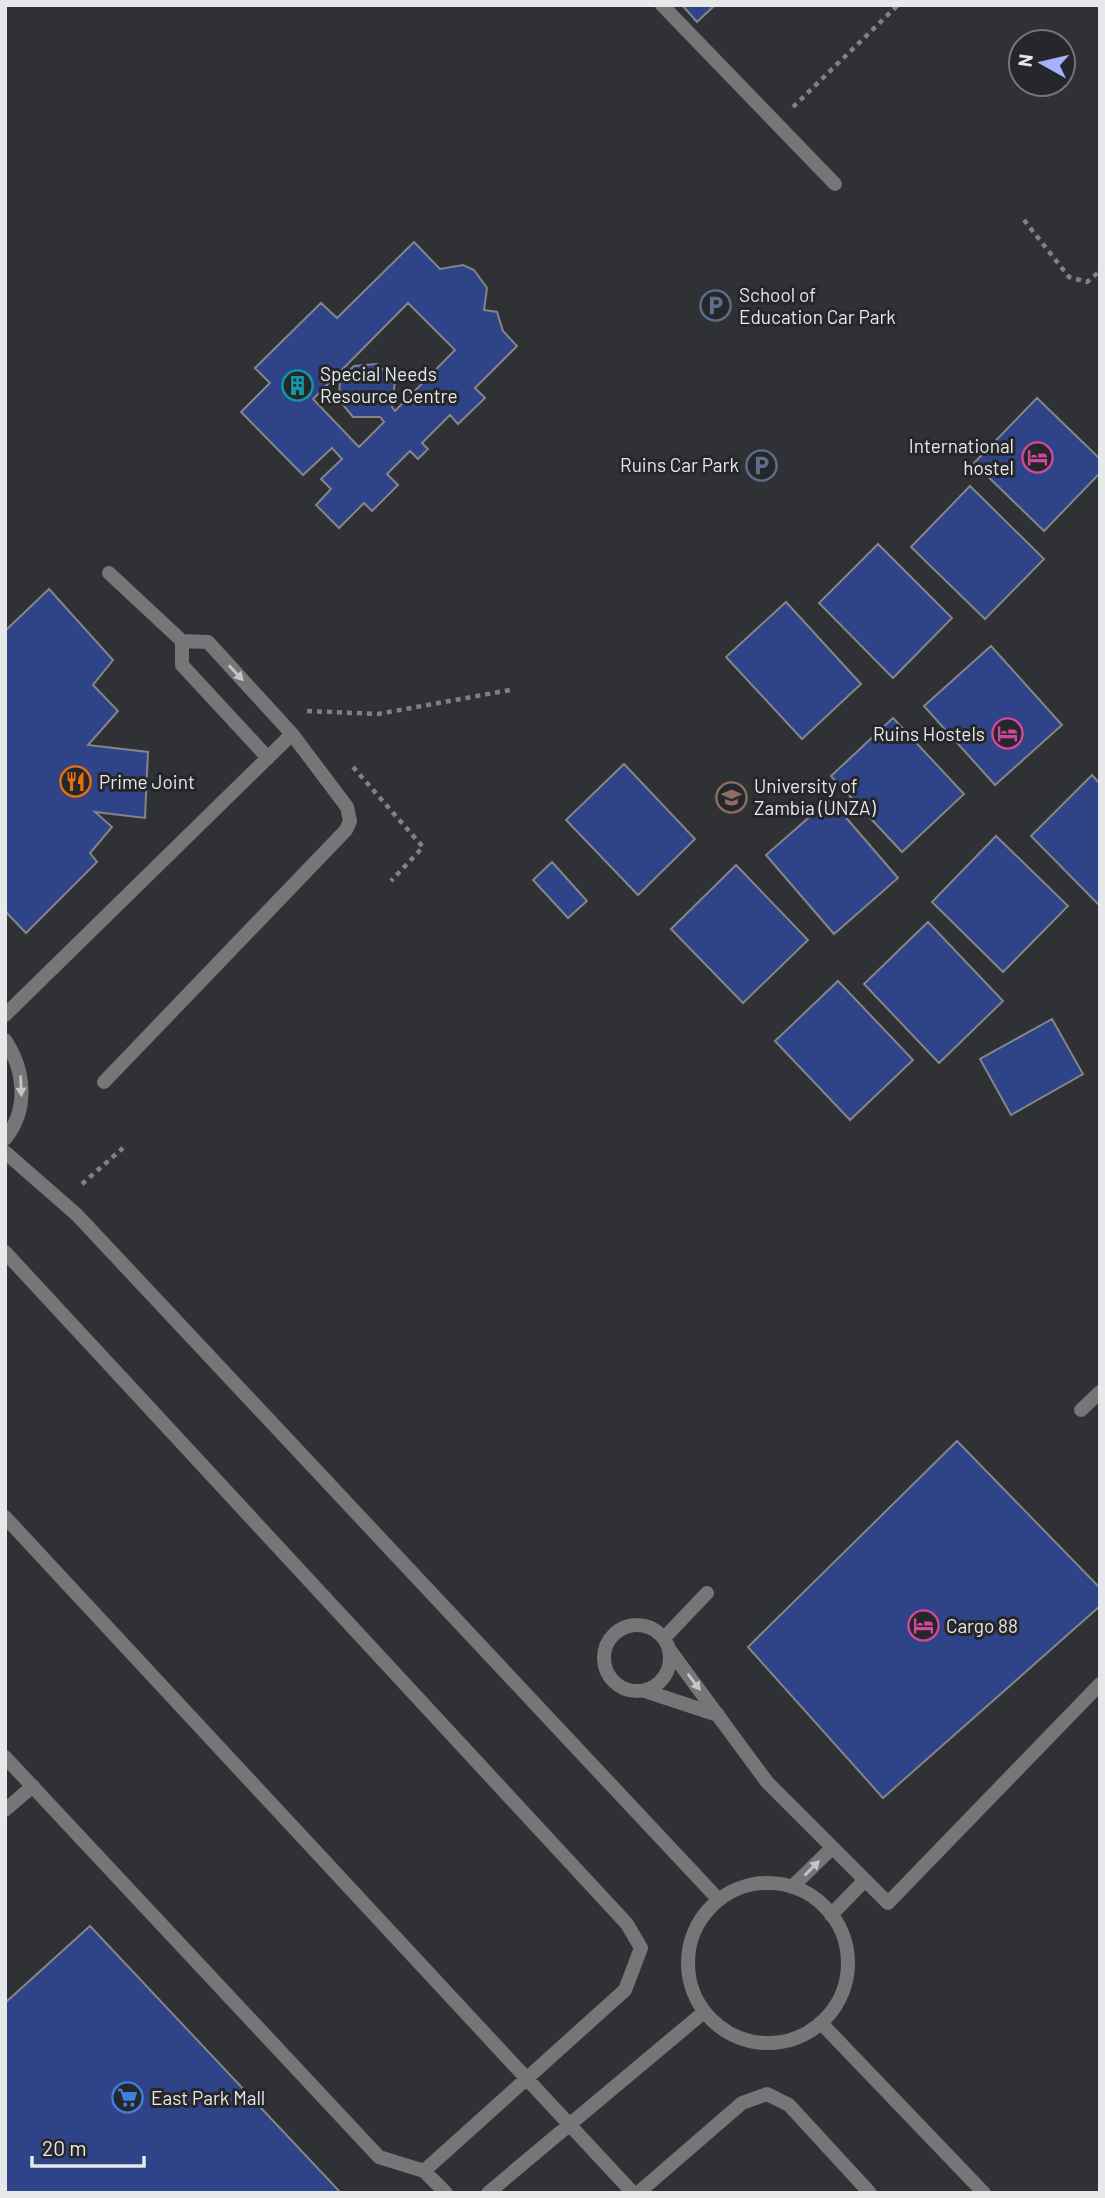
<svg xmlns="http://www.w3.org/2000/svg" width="1105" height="2198" font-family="Barlow,sans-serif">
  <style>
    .building { fill: #2f4388; stroke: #838588; stroke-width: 2; fill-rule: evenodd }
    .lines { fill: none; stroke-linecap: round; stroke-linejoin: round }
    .path { stroke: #808183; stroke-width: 4.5; stroke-dasharray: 5 5; stroke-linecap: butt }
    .lane { stroke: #767577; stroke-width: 14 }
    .oneway { fill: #c5c6c7 }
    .labels { text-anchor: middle; stroke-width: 6; stroke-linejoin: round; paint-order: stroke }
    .poi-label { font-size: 19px; fill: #e7e8e9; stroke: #26272a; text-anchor: start }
  </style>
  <rect width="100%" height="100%" fill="#303134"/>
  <path class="building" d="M682,5h33l-18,17z
    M414,242l26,27 23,-4 11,5 13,18 -3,22 13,2 6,19 14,15 -42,42 10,10 -27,26 -8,-9 -28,28 6,6 -10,10 -8,-8 -23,23 11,11 -26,26 -8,-8 -25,25 -23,-23 15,-16 -10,-10 21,-20 -10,-11 -29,27 -62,-63 29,-29 -15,-15 66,-65 16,15zM408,303l47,47 -60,61 -3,-4 3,-26 -18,-17 -23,2 -14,13 -1,21 14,17h27l4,5 -25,25 -46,-48z
    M1037,398l63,61v14l-56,58 -70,-68z
    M970,486l74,73 -59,60 -74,-72z
    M878,544l74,74 -59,60 -74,-75z
    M49,589l64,71 -20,25 25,26 -30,34 60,7 -3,66 -50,-6 17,15 -22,26 7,9 -71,71 -21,-22v-280z
    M786,602l75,82 -59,55 -76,-82z
    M991,646l71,79 -67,60 -71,-79z
    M893,718l71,76 -62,58 -71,-76z
    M624,764l71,75 -57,56 -72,-75z
    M1092,775l8,9v122l-69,-70z
    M830,799l68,79 -64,56 -68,-79z
    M996,836l72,70 -65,66 -71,-70z
    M552,862l35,39 -19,17 -35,-38z
    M736,865l72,75 -65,63 -72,-74z
    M928,922l75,79 -64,62 -75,-79z
    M838,981l75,79 -63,60 -75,-79z
    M1052,1019l31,55 -72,41 -31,-56z
    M957,1441l143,147v18l-217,192 -135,-151z
    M90,1926l251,267h-336v-190z"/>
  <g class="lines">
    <path class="path" d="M793,107l105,-102
      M1024,220l45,57 18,5 13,-11
      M307,711l71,3 132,-24
      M353,767l70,80 -32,34
      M82,1184l41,-36"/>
    <path class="lane" d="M662,5l173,179
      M109,573l73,68 26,1 84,92
      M182,641v24l86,93
      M5,1015l287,-281 55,73 3,14 -4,9 -242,252
      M5,1040c20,30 24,69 0,99
      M5,1152l72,63 642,685
      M5,1252l622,672 14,24 -16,42 -201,181
      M1081,1410l19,-18
      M5,1517l628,676
      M604 1658a33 33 0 1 1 66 0a33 33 0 1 1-66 0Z
      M664,1638l43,-45
      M669,1649l98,133 121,121 212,-219
      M645,1691l73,24
      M5,1757l374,400 45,14 22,22
      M5,1810l28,-24
      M688 1963a80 80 0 1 1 160 0a80 80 0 1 1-160 0Z
      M792,1887l40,-39
      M831,1915l34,-35
      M821,2023l163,170
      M488,2193l216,-181
      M638,2193l104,-90 25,-9 22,11 81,88"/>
  </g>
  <defs><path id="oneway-solid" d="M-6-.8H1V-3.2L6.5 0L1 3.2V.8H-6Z" transform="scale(1.75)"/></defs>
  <g class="oneway">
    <use href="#oneway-solid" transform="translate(236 673) rotate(47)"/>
    <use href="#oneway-solid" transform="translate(21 1086) rotate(88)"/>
    <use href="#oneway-solid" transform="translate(694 1682) rotate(53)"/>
    <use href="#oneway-solid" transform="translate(812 1868) rotate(-45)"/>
  </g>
  <defs>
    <symbol id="parking-ring" viewBox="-11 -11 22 22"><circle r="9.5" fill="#26272a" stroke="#5c6f8a" stroke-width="1.5"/><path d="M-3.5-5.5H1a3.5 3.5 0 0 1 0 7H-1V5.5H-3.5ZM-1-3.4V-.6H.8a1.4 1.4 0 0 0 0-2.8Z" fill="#5c6f8a"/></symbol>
    <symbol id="building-ring" viewBox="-11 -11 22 22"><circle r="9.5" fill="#26272a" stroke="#0f9aa8" stroke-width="1.5"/><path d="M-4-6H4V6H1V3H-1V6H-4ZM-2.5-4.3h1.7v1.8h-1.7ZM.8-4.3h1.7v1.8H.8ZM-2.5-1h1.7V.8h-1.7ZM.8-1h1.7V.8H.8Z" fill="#0f9aa8"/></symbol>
    <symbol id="hotel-ring" viewBox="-11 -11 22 22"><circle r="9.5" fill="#26272a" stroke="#d1479c" stroke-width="1.5"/><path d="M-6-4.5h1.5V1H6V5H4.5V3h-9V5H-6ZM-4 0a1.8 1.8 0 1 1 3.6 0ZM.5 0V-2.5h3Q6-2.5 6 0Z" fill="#d1479c"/></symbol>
    <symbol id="restaurant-ring" viewBox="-11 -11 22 22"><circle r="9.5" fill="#26272a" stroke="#e8710a" stroke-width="1.5"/><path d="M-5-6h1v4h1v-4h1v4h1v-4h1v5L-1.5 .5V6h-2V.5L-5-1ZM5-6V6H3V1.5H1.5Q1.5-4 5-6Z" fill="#e8710a"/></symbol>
    <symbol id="university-ring" viewBox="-11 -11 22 22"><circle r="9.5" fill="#26272a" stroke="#8d6e63" stroke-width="1.5"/><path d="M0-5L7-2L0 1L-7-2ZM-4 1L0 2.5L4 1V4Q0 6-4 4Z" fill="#8d6e63"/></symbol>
    <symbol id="supermarket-ring" viewBox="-11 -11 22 22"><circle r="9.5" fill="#26272a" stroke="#3f7fe0" stroke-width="1.5"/><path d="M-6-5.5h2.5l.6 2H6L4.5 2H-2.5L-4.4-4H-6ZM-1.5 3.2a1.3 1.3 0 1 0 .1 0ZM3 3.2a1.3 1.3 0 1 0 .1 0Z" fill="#3f7fe0"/></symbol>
  </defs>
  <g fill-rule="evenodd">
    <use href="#parking-ring" x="698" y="288" width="35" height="35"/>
    <use href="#building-ring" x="280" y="368" width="35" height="35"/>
    <use href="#hotel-ring" x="1020" y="440" width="35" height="35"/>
    <use href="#parking-ring" x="744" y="448" width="35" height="35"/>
    <use href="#hotel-ring" x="990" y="716" width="35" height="35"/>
    <use href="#restaurant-ring" x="58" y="764" width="35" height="35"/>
    <use href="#university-ring" x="714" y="780" width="35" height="35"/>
    <use href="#hotel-ring" x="906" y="1608" width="35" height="35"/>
    <use href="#supermarket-ring" x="110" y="2080" width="35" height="35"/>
  </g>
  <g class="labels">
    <g class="poi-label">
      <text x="739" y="302">School of<tspan x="739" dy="22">Education Car Park</tspan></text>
      <text x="320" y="381">Special Needs<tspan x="320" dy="22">Resource Centre</tspan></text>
      <text x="1014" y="453" text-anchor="end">International<tspan x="1014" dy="22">hostel</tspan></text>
      <text x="739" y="472" text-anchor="end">Ruins Car Park</text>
      <text x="985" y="741" text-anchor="end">Ruins Hostels</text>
      <text x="99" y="789">Prime Joint</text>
      <text x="754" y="793">University of<tspan x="754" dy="22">Zambia (UNZA)</tspan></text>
      <text x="946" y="1633">Cargo 88</text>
      <text x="151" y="2105">East Park Mall</text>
    </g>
  </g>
  <rect width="1105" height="2198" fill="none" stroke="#e7e8e9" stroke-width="14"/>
  <g transform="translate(1042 63) rotate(278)"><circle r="33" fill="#26272a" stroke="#737476" stroke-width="2"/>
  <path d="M0-5L12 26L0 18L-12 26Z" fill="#a6b1fc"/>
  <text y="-10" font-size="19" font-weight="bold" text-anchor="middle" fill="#e7e8e9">N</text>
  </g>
  <path d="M32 2156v10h112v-10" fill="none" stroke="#e7e8e9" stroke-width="3.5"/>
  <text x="42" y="2156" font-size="21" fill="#e7e8e9" stroke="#26272a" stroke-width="5" paint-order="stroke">20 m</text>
</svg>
